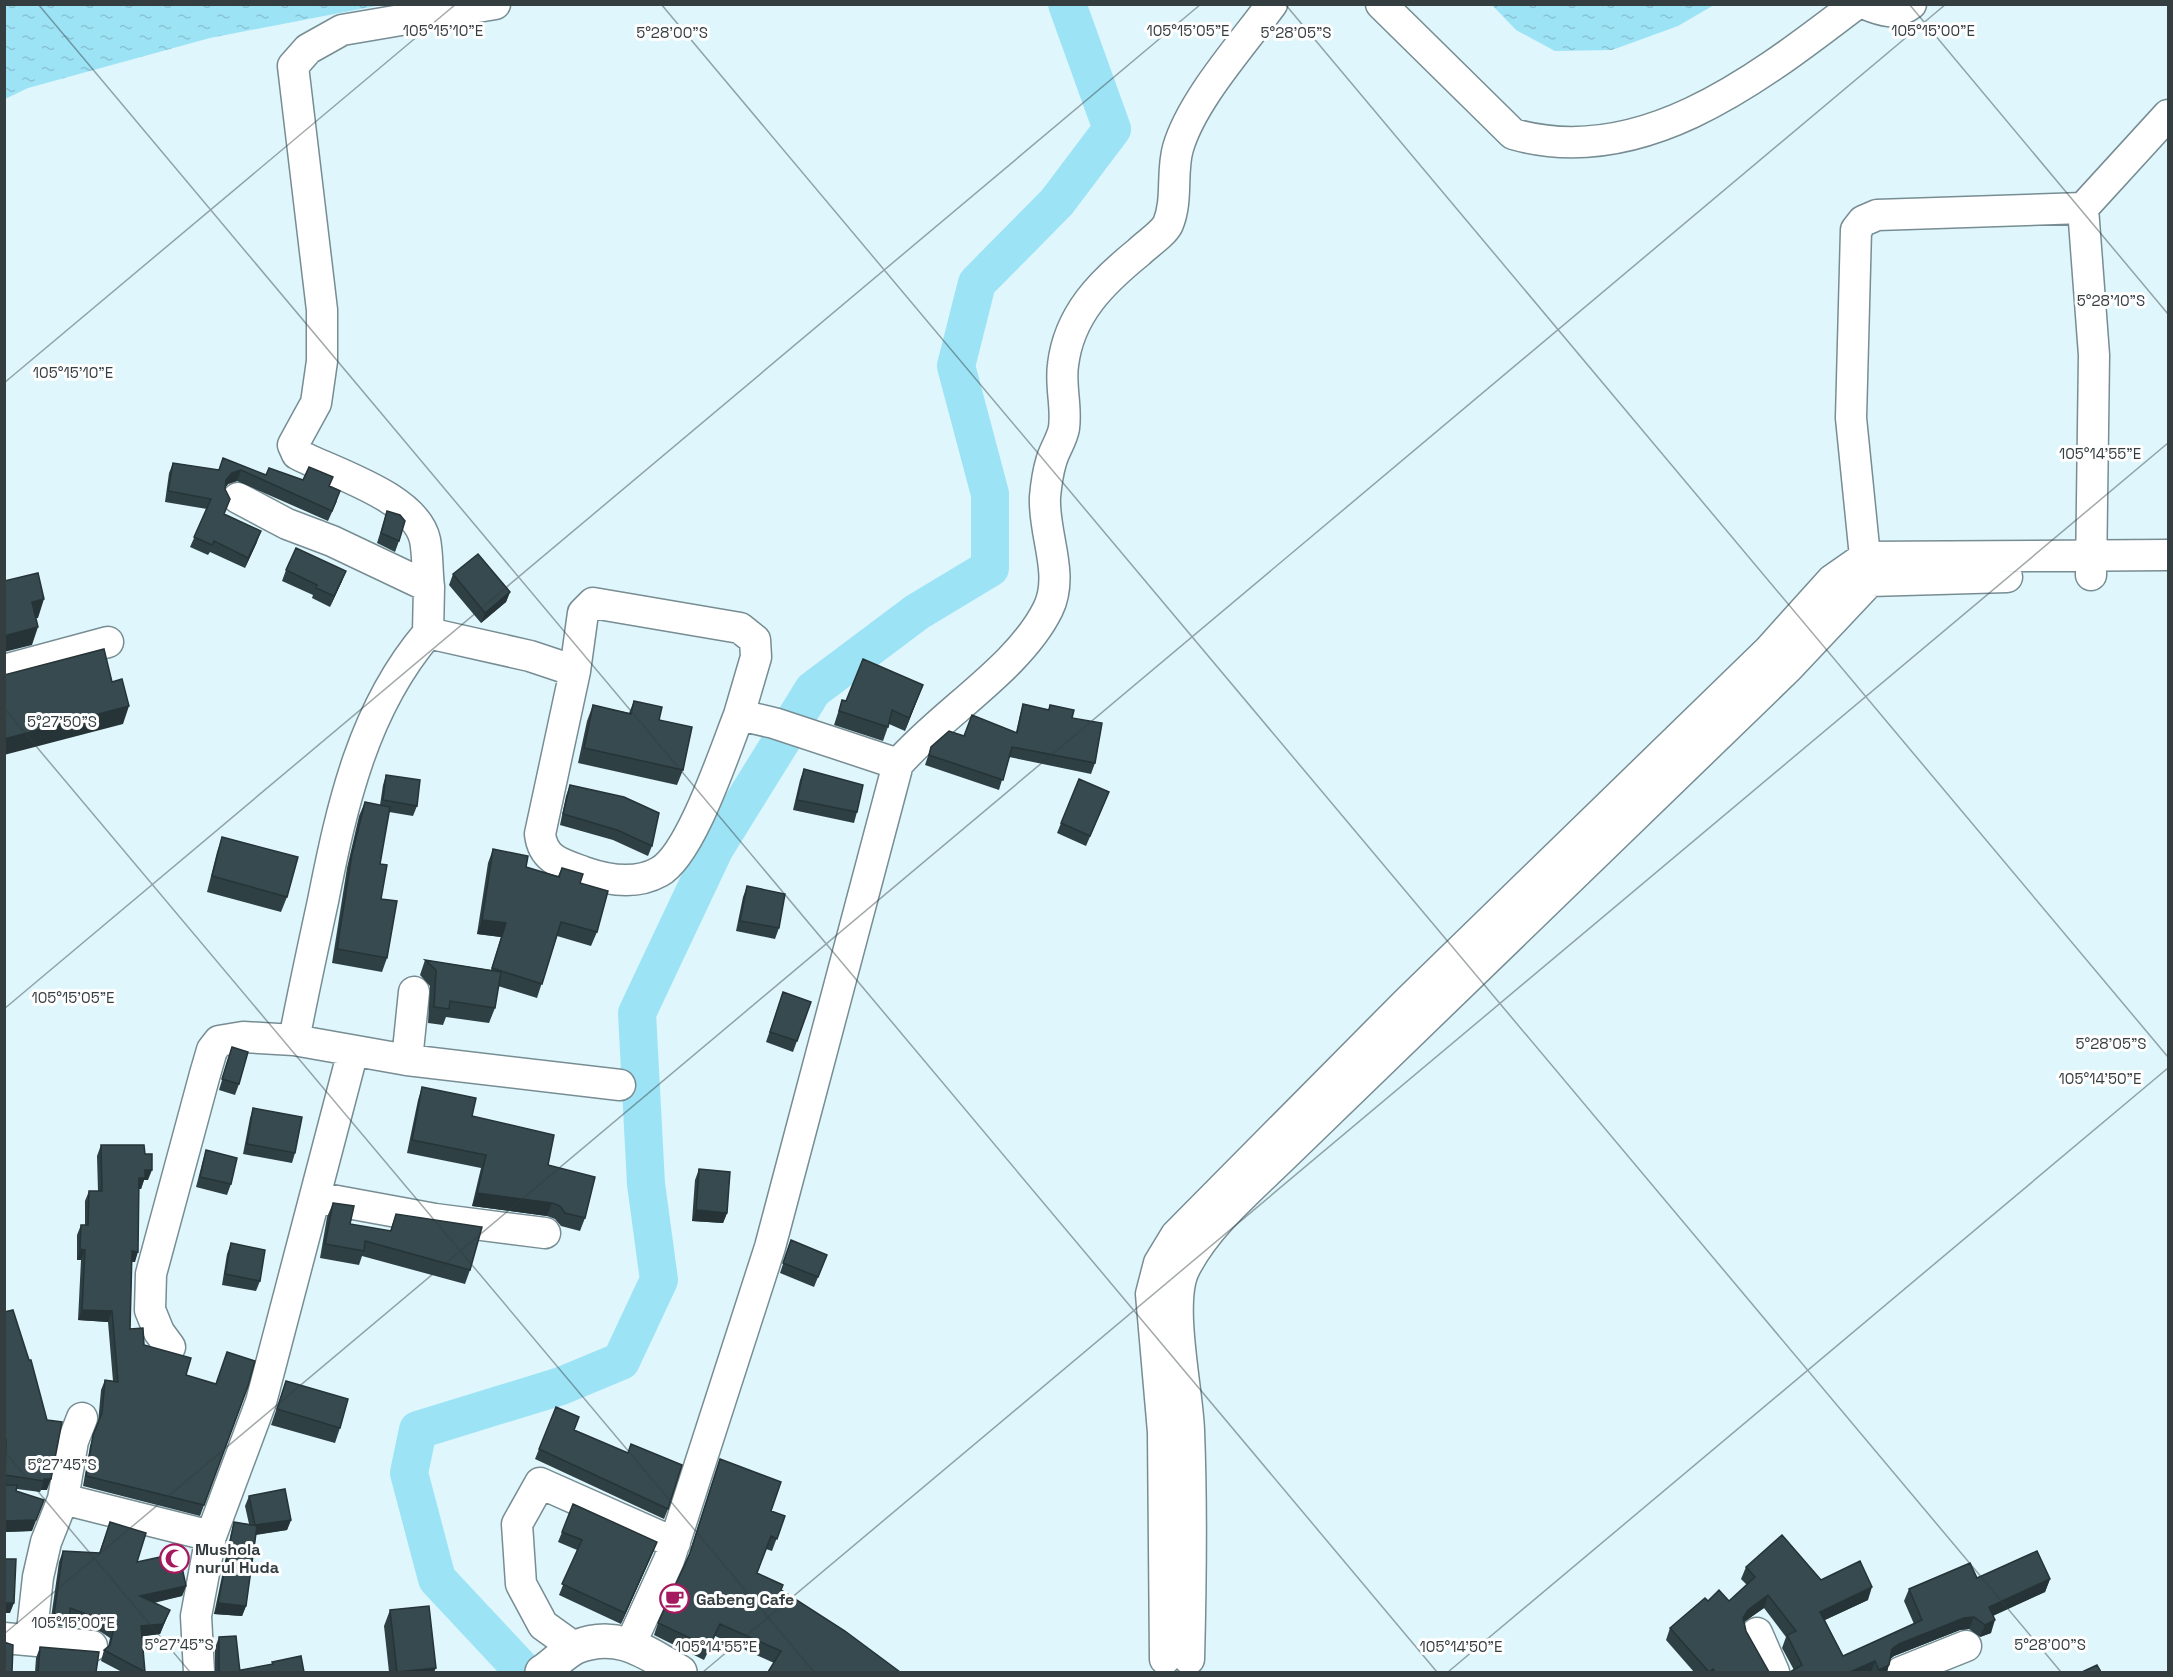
<svg xmlns="http://www.w3.org/2000/svg" width="2173" height="1677" font-family="'Space Grotesk',sans-serif">
  <style>
    .water { fill: url(#water-ripples) }
    .lines { fill: none; stroke-linecap: round; stroke-linejoin: round }
    .river { stroke: #9de3f6; stroke-width: 38 }
    .minor-casing { stroke: #778d93; stroke-width: 33 }
    .major-casing { stroke: #778d93; stroke-width: 36 }
    .minor { stroke: #fff; stroke-width: 30 }
    .major { stroke: #fff; stroke-width: 33 }
    .wall { fill: #2e4044 }
    .shaded-wall { fill: #263437 }
    .building { fill: #364a4f; stroke: #263437; stroke-width: 1.5 }
    .ticks { fill: none; stroke: #343d40; stroke-width: 1.5; stroke-opacity: 0.45 }
    .labels { text-anchor: middle; stroke-width: 6; stroke-linejoin: round; paint-order: stroke }
    .poi-label { font-size: 16px; font-weight: bold; fill: #343d40; stroke: #fefefe; text-anchor: start }
    .ticks-label { font-size: 15px; text-anchor: middle; fill: #343d40; stroke: #fefefe; stroke-width: 6; stroke-linejoin: round; paint-order: stroke }
  </style>
  <defs>
    <pattern id="water-ripples" width="26" height="14" patternUnits="userSpaceOnUse" patternTransform="scale(1.5)"><rect width="26" height="14" fill="#9de3f6"/><path d="M2 4q2-2 4 0t4 0M15 11q2-2 4 0t4 0" fill="none" stroke="#88c4d4"/></pattern>
  </defs>
  <rect width="100%" height="100%" fill="#def6fc"/>
  <path class="water" d="M4,5l1,-1 376,1 -171,33 -182,50 -23,11z
    M1492,5h222l-36,21 -66,24 -57,1 -39,-21z"/>
  <g class="lines">
    <path class="river" d="M524,1672l-87,-93 -28,-106 9,-43 143,-44 60,-25 38,-81 -13,-96 -9,-171 78,-165 98,-158 104,-78 73,-44v-74l-34,-128 21,-83 80,-81 55,-73 -45,-125"/>
    <defs>
      <path id="minor" d="M1381,4l132,130c129,37 247,-57 343,-130
        M1865,4c17,7 30,12 46,0
        M238,498l49,26 45,17 97,46 -1,46c-65,76 -86,172 -105,268 -10,46 -20,92 -29,139
        M1869,575l-4,-18 -14,-139 5,-188 7,-9 14,-6 206,-7
        M2091,575l3,-220 -11,-147 85,-93
        M429,587c-2,-15 -1,-32 -4,-47 -9,-43 -92,-67 -128,-86l-4,-9 23,-42 6,-42v-51l-29,-244 15,-17 34,-19 153,-26
        M428,633l102,23 45,15
        M4,670l104,-28
        M898,764c44,-51 121,-96 150,-155 17,-35 -5,-75 -3,-112 1,-11 3,-25 6,-35 3,-12 11,-22 13,-34 3,-21 -4,-42 -1,-63 6,-51 39,-83 76,-113 8,-8 24,-18 29,-28 10,-24 3,-52 10,-76 14,-48 64,-103 94,-144
        M407,1060l7,-68
        M315,1197l120,22 110,14
        M170,1347l-11,-15 -9,-22 1,-36 54,-200 7,-24 7,-9 24,-4 51,3 113,20 213,25
        M63,1499l148,37
        M1757,1633l17,39
        M4,1638l88,8
        M31,1640l7,-63 8,-35 17,-43 10,-58 9,-23
        M631,1643l38,-83 101,-313 128,-483 -124,-41 -35,-8 17,-58 -1,-17 -15,-12 -147,-25 -10,10 -8,58 -35,163c3,26 22,30 44,38 23,8 52,13 75,0 32,-17 66,-122 80,-157
        M575,1648l-32,-23 -22,-41 -4,-60 23,-41 135,60
        M1165,1659l-2,-227 -12,-138 8,-31 17,-28 232,-234 361,-351 63,-70 33,-23 303,-2
        M1189,1659c2,-76 3,-152 0,-228 -1,-40 -22,-129 -4,-163 22,-43 64,-78 99,-112l504,-488 82,-87 137,-4
        M199,1672l-3,-56 15,-80 50,-134 92,-351
        M1901,1672l65,-26"/>
      <path id="major" d="M542,1672c11,-7 23,-20 34,-25 42,-17 71,6 104,25"/>
    </defs>
    <use href="#minor" class="minor-casing"/>
    <use href="#major" class="major-casing"/>
    <use href="#minor" class="minor"/>
    <use href="#major" class="major"/>
  </g>
  <path class="wall" d="M223,458l43,17 37,5 34,21 -9,20 -91,-40 -9,3 -3,4 -1,26 33,28 -12,26 -35,-16 -2,3 -18,-8 17,-38 -42,-7 4,-29 4,-10 46,7z
    M387,511l12,30 -4,11 -18,-9z
    M286,570l56,11 -12,26 -18,-9 1,-3 -31,-14z
    M453,574l57,18 -4,10 -25,21 -32,-38z
    M923,685l-18,46 -16,-7 -6,17 -49,-16 8,-25 4,1z
    M634,701l49,69 -6,15 -99,-22 9,-42 6,-16 36,8z
    M1023,704l25,6 2,-5 22,13 23,45 -4,11 -82,-17 -10,33 -74,-25 6,-18 85,-15 4,-17z
    M804,769l53,43 -3,11 -61,-13 7,-30z
    M386,775l31,31 -4,10 -24,-4 -9,52 1,35 6,59 -5,14 -50,-9 15,-95 12,-52 6,-14 15,3 3,-20z
    M570,785l82,61 -4,10 -35,-16 -53,-15 6,-29z
    M1105,802l-19,44 -29,-13 4,-10z
    M222,837l65,60 -6,15 -74,-20 10,-40z
    M493,849l33,18 32,9 4,-8 18,15 17,49 -6,14 -34,-10 -20,62 -39,-12 -3,22 -6,15 -43,-6 -3,8 -15,-2 2,-37 -10,-11 5,-15 66,10 10,-33 -24,-3 11,-71z
    M747,886l32,42 -4,11 -39,-8 7,-34z
    M783,992l28,10 -18,50 -27,-10z
    M232,1047l7,37 -4,11 -16,-5z
    M422,1087l50,29 76,49 37,53 -5,13 -19,-5 -6,-7 -8,-3 -75,-10 9,-38 -74,-15 11,-53z
    M253,1108l42,45 -3,10 -49,-9 7,-36z
    M101,1145l44,9 3,26h-4l-3,9h-2l-4,73h-3l-2,67 14,16 42,30 30,9 32,2 -48,130 -117,-30 7,-40 8,-23 3,-33 4,-10 8,1 -5,-59 -30,-2 3,-60h-4v-25l4,-10h4v-24l4,-10h9l-1,-35z
    M206,1150l25,34 -4,11 -31,-8 7,-27z
    M699,1169l28,44 -4,10 -31,-2 3,-41z
    M333,1203l17,21 40,7 6,-17 74,56 -5,14 -103,-28 -3,9 -39,-7 7,-41z
    M791,1240l36,15 -13,32 -34,-14z
    M231,1243l29,38 -4,10 -34,-6 5,-31z
    M4,1312l43,178h-6l-1,2 -23,-3 -1,2 16,40 -28,1z
    M286,1381l54,47 -5,15 -64,-18z
    M539,1449l129,60 -4,10 -129,-60z
    M720,1459l51,52 14,5 -13,35 -6,-2 -9,24 24,18 64,40 -71,32 -59,-27 -11,24 -50,-25 4,-12 30,-66z
    M249,1496l42,24 -4,10 -31,5 -10,71 -4,10 -28,-2 17,-81 3,-11 15,2 -4,-18z
    M110,1522l27,40 49,24 -4,10 -28,7 16,7 -10,24 -18,2 3,36h-23l-21,-11 3,-11 4,-3 2,-9 -9,-6 -33,-13 -2,7 -16,-1 9,-63 4,-11 36,2z
    M562,1532l95,10 -4,10 -32,72 -62,-29 18,-45 -19,-8z
    M1746,1567l75,13 47,20 -43,20 18,36 71,-32 -10,-23 5,-12 68,-11 73,1 -5,13 -52,24 -2,17 -11,4 -11,-8 -9,1 -66,26 -4,3 -3,13h-97l4,-2 -12,-22 4,-11 -22,-29 -20,14 2,9 23,41h-75l-28,-32 4,-12 38,-27h21l18,-16 -6,-6z
    M390,1610l44,62h-45l-5,-46z
    M219,1637l21,35h-25v-24z
    M40,1647l56,25h-61l1,-14z"/>
  <path class="shaded-wall" d="M241,470l-4,11 -9,3 -5,6 3,-10 6,-7z
    M261,531l-4,11 -12,26 3,-10z
    M346,571l-4,10 -12,26 4,-11z
    M510,592l-4,10 -25,21 4,-10z
    M44,599l-6,19 -13,2 7,-18z
    M38,627l-6,18 -28,7v-16l2,-1z
    M923,685l-5,13 -13,33 4,-13z
    M129,706l-6,18 -119,31v-16z
    M482,920l24,3 -5,14 -24,-3z
    M145,1170h7l-4,10h-4l-3,9h-5l3,-11z
    M477,1193l75,10 -5,13 -75,-10z
    M696,1210l31,3 -4,10 -31,-2z
    M80,1249l5,1 -4,10h-4z
    M132,1251l6,1 -3,10h-6z
    M82,1310l30,1 -4,11 -30,-2z
    M44,1479h7l-4,11h-6z
    M44,1500l-12,31 -28,1v-11z
    M291,1520l-4,10 -35,5 3,-10z
    M657,1542l-4,10 -32,72 4,-11z
    M2050,1579l-5,13 -60,27 4,-12z
    M186,1586l-4,10 -46,10 4,-10z
    M1872,1587l-4,13 -52,24 4,-12z
    M1768,1595l-4,13 -20,14 -1,-4 5,-8z
    M4,1603h10l-4,10h-6z
    M218,1603l28,3 -4,10 -28,-2z
    M170,1610l-10,24 -22,3 3,-11z
    M54,1614l16,2 -4,10 -16,-1z
    M1974,1617l-5,12 -9,1 -66,26 -7,6 5,-13 7,-5 65,-26z
    M1995,1620l-4,13 -11,4 5,-12z
    M720,1624l-5,12 -11,24 5,-13z
    M1875,1661l-4,11h-21z
    M1889,1665l-2,7h-9l1,-2z
    M436,1668l-2,4h-38h1z"/>
  <path class="building" d="M223,458l43,17 3,-7 34,12 6,-13 24,10 -4,9 11,5 -8,20 -91,-41 -9,3 -6,7 -1,9 5,10 -6,15 37,17 -13,27 -34,-17 -2,4 -18,-8 17,-38 -43,-8 5,-28 46,7z
    M387,511l13,4 5,6 -6,20 -18,-8z
    M296,548l50,23 -12,25 -18,-8 1,-3 -31,-15z
    M478,554l32,38 -25,21 -32,-39z
    M38,573l6,26 -12,3 6,25 -34,9v-55z
    M104,649l8,33 10,-3 7,27 -125,33v-64z
    M863,659l60,26 -14,33 -17,-8 -4,17 -49,-16 3,-11 4,1z
    M634,701l28,6 -3,13 33,7 -9,43 -99,-22 9,-43 38,9z
    M1023,704l26,6 1,-5 24,5 -2,8 30,5 -7,40 -83,-16 -9,33 -74,-25 2,-8 18,-16 15,5 8,-21 45,18z
    M804,769l59,16 -6,27 -60,-12z
    M386,775l34,5 -3,26 -34,-6z
    M1079,779l30,13 -19,44 -29,-13z
    M570,785l54,12 35,16 -7,33 -35,-16 -54,-16z
    M365,802l25,5 -10,57 7,1 -6,34 16,2 -10,57 -50,-9 15,-95z
    M222,837l76,20 -11,40 -75,-21z
    M493,849l35,7 -2,11 33,10 3,-9 21,6 -3,9 28,8 -11,41 -36,-10 -19,62 -50,-16 14,-45 -24,-3z
    M747,886l38,8 -6,34 -39,-7z
    M425,960l76,12 -6,36 -45,-7 -1,8 -15,-2 2,-37z
    M783,992l28,10 -14,39 -27,-9z
    M232,1047l16,5 -9,32 -17,-5z
    M422,1087l54,11 -4,18 82,19 -6,30 47,12 -10,41 -20,-5 -5,-7 -8,-3 -75,-10 9,-38 -74,-15z
    M253,1108l49,9 -7,36 -48,-9z
    M101,1145h43l1,9h7v16h-7v8h-6l-1,74 -6,-1 -2,78 13,-1 1,17 47,13 -5,17 30,9 11,-32 28,9 -7,25 -44,119 -118,-29 7,-41 9,-22 3,-33 13,2 -6,-71 -30,-1 3,-60 -5,-1 1,-24h7l1,-34h13z
    M206,1150l31,8 -6,26 -31,-7z
    M699,1169l31,3 -3,41 -31,-3z
    M333,1203l21,3 -4,18 41,7 5,-17 86,13 -12,43 -105,-29 -1,10 -39,-7z
    M791,1240l36,15 -9,22 -35,-14z
    M231,1243l34,7 -5,31 -35,-7z
    M13,1310l16,50h2l16,60 15,2 -11,57h-7v2l-39,-6 1,-35 -2,1v-129z
    M286,1381l62,18 -8,29 -63,-19z
    M556,1407l23,10 -5,13 54,23 3,-9 51,21 -14,44 -129,-60z
    M720,1459l61,23 -10,29 14,5 -8,23 -6,-3 -14,37 26,12 -2,5 64,41 55,41h-132l13,-21 -61,-27 -11,23 -51,-24 32,-70z
    M4,1485h13l-1,6 28,9 -8,20 -32,1z
    M285,1489l6,31 -36,5 -6,-29z
    M573,1504l84,38 -32,71 -63,-29 20,-44 -20,-8z
    M110,1522l36,11 -9,29 42,-9 7,33 -46,10 30,14 -7,14 -22,2 4,46 -41,-22 6,-5 4,-18 -9,-6 -35,-13v8l-16,-2 9,-63 37,2z
    M234,1522l23,4 -11,80 -28,-3z
    M1782,1535l39,45 39,-19 12,26 -52,25 23,44 79,-36 -13,-31 61,-26 7,15 60,-27 13,28 -61,28 6,13 -10,5 -11,-8 -10,1 -65,26 -7,5 -3,16 -10,5 -4,-9 -25,11h-60l12,-7 -15,-30 9,-4 -28,-36 -20,15 -5,8 3,13 23,41h-54l-2,-3 -4,3 -39,-44 35,-30 3,3 11,-11 10,11 26,-24 -9,-10z
    M4,1559h12l-2,44h-10z
    M429,1606l7,62 -39,4 -7,-62z
    M236,1636l4,36h-21v-35z
    M4,1642l9,3 -1,27h-8z
    M40,1647l59,5 -3,20h-58z
    M301,1656l3,16h-62l-1,-2 32,-6 -1,-2z
    M2097,1665l4,7h-19z"/>
  <path class="ticks" d="M38,4l1399,1668M661,4l1400,1668M1285,4l883,1053M1909,4l259,310M4,383l452,-379M4,708l810,964M4,1009l1197,-1005M4,1451l186,221M4,1634l1942,-1630M703,1672l1465,-1229M1448,1672l720,-604"/>
  <defs>
    <symbol id="mosque-ring" viewBox="-11 -11 22 22"><circle r="9.5" fill="#fefefe" stroke="#a5195f" stroke-width="1.5"/><path d="M3.5-4.9A6 6 0 1 0 3.5 4.9A5 5 0 1 1 3.5-4.9Z" fill="#a5195f"/></symbol>
    <symbol id="cafe-ring" viewBox="-11 -11 22 22"><circle r="9.5" fill="#fefefe" stroke="#a5195f" stroke-width="1.5"/><path d="M-5.5-4.5H6V0H3Q3 3.5 0 3.5H-2.5Q-5.5 3.5-5.5 0ZM3-3.2v2h1.7v-2ZM-6 4.5H4V6H-6Z" fill="#a5195f"/></symbol>
  </defs>
  <g fill-rule="evenodd">
    <use href="#mosque-ring" x="158" y="1542" width="33" height="33"/>
    <use href="#cafe-ring" x="658" y="1582" width="33" height="33"/>
  </g>
  <g class="labels">
    <g class="poi-label">
      <text x="195" y="1555">Mushola<tspan x="195" dy="18">nurul Huda</tspan></text>
      <text x="696" y="1605">Gabeng Cafe</text>
    </g>
  </g>
  <g class="ticks-label">
    <text x="443" y="36">105°15'10"E</text>
    <text x="1188" y="36">105°15'05"E</text>
    <text x="1933" y="36">105°15'00"E</text>
    <text x="672" y="38">5°28'00"S</text>
    <text x="1296" y="38">5°28'05"S</text>
    <text x="2111" y="306">5°28'10"S</text>
    <text x="73" y="378">105°15'10"E</text>
    <text x="2100" y="459">105°14'55"E</text>
    <text x="62" y="727">5°27'50"S</text>
    <text x="73" y="1003">105°15'05"E</text>
    <text x="2111" y="1049">5°28'05"S</text>
    <text x="2100" y="1084">105°14'50"E</text>
    <text x="62" y="1470">5°27'45"S</text>
    <text x="73" y="1628">105°15'00"E</text>
    <text x="179" y="1650">5°27'45"S</text>
    <text x="2050" y="1650">5°28'00"S</text>
    <text x="716" y="1652">105°14'55"E</text>
    <text x="1461" y="1652">105°14'50"E</text>
  </g>
  <rect width="2173" height="1677" fill="none" stroke="#343d40" stroke-width="12"/>
</svg>
